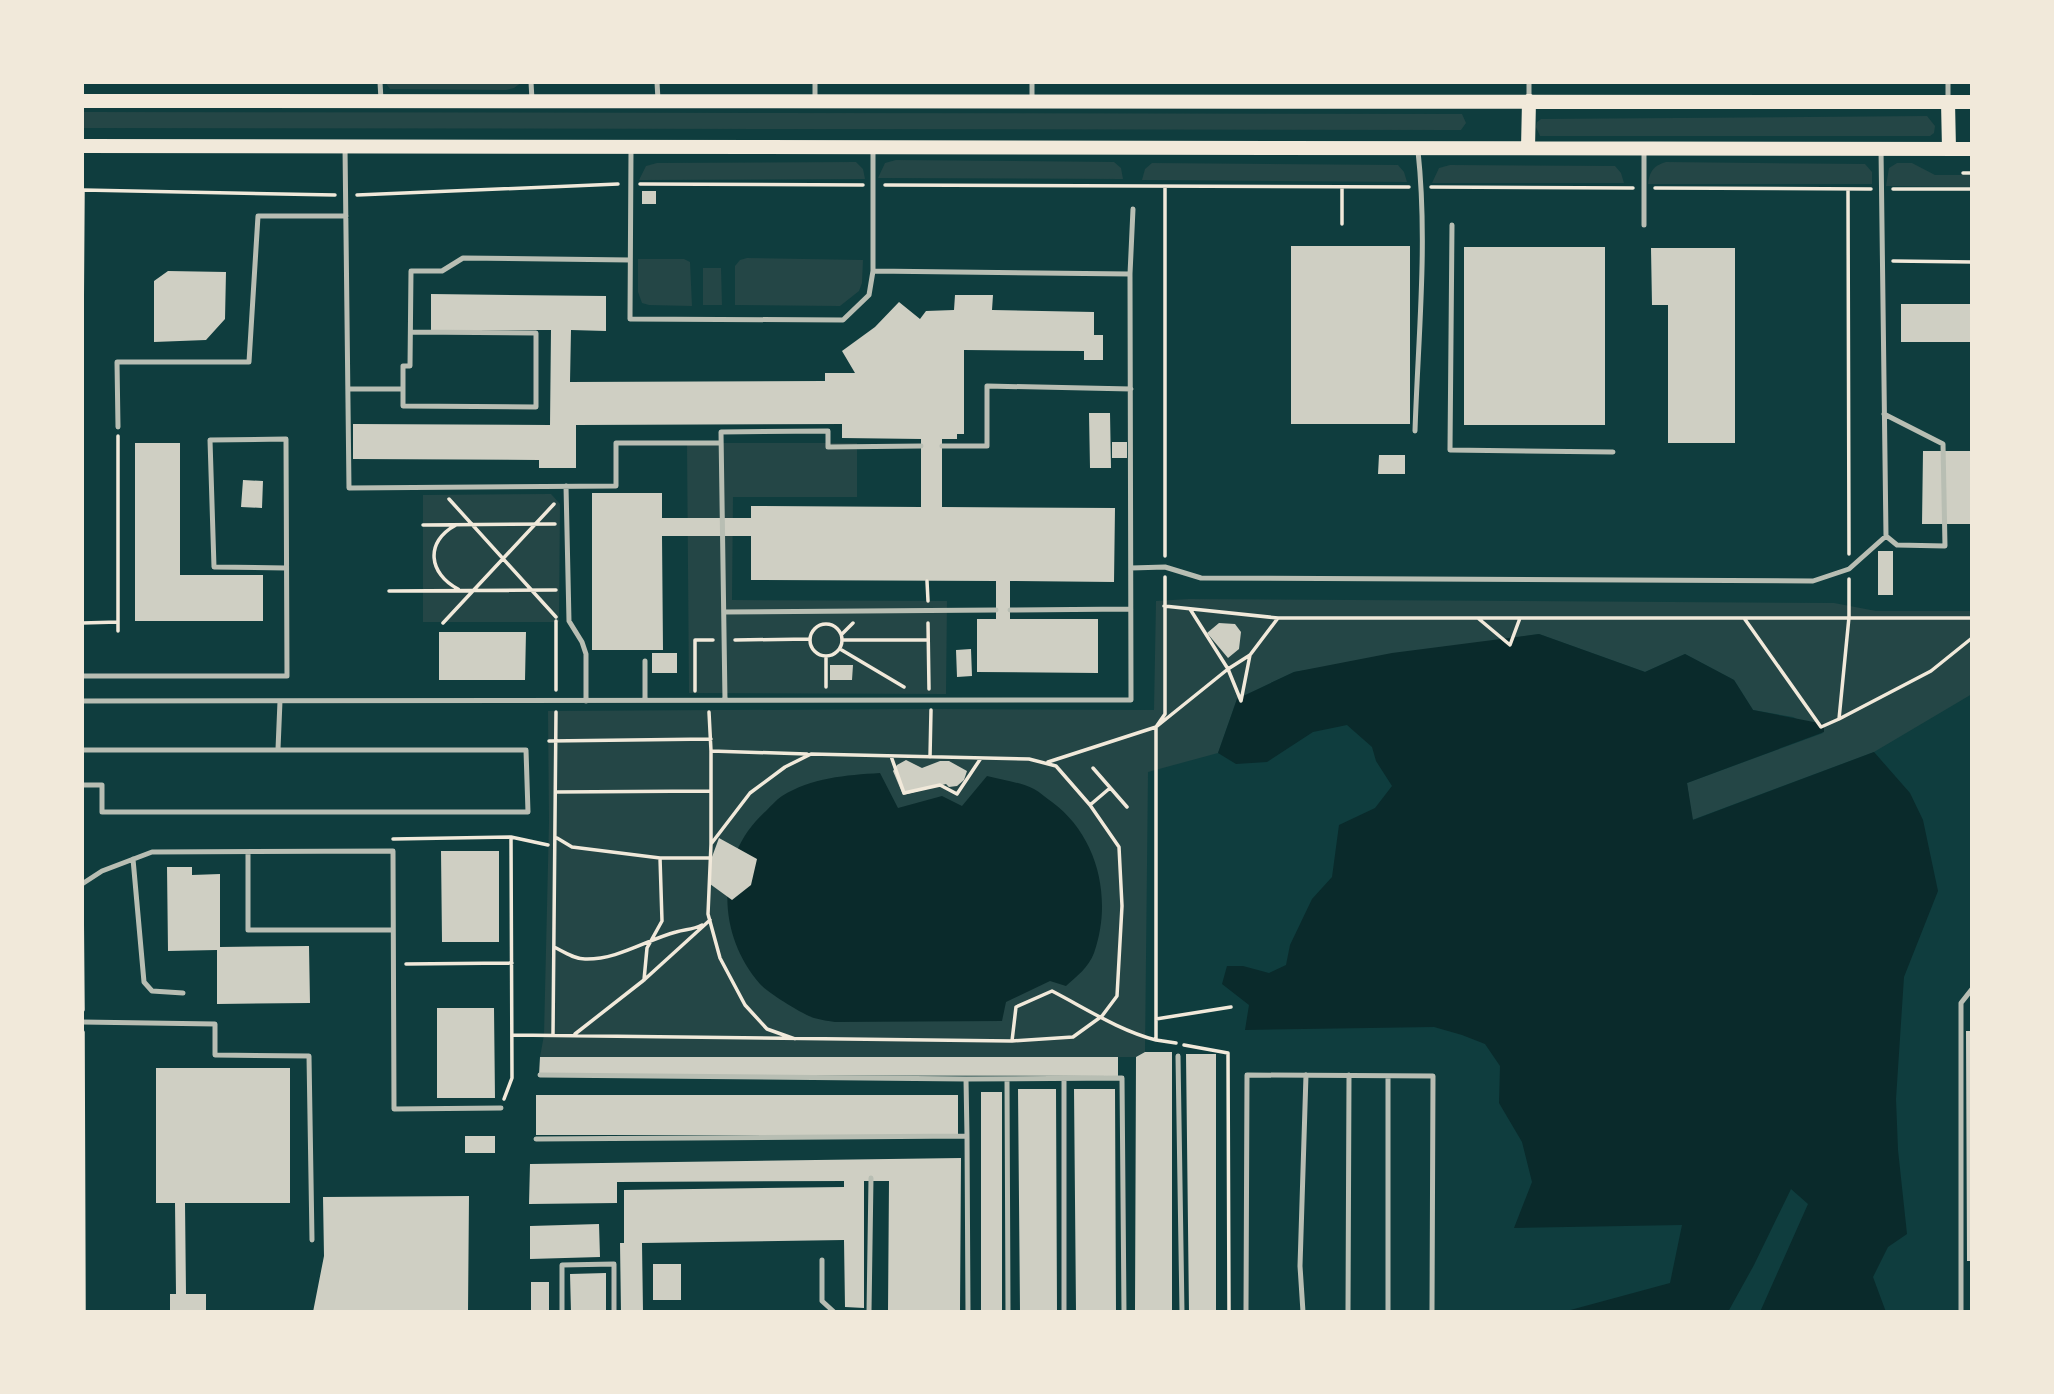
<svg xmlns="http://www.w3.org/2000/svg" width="2054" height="1394" font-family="'Fira Sans',sans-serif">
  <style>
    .green { fill: #244646 }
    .water { fill: #0a2a2b }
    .building { fill: #cfcfc3 }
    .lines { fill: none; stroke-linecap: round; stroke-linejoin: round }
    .path { stroke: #f1e9da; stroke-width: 3.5 }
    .service { stroke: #b8beb3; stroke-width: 5 }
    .secondary { stroke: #f1e9da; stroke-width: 14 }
  </style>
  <rect width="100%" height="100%" fill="#0f3d3e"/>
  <path class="green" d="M385,82h137l-8,6 -8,2 -116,-1z
    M82,112l1380,2 4,9 -5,7 -1379,-2z
    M1927,116l8,10 -1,7 -4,3h-390l-4,-9 1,-5 4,-3z
    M896,160l218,2 7,6 2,11 -245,-1 7,-15z
    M856,162l7,7 2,10 -226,1 7,-14 11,-3z
    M1666,162l199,2 7,8v12h-224c2,-13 5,-18 18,-22z
    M1152,163l246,2 6,7 3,10 -265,-2 3,-11z
    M1897,163h15l23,12h37v12l-86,-1 3,-18z
    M1450,165l165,1 6,7 3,10h-192l7,-15z
    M747,258l116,2 -1,23 -3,8 -19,15 -105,-1v-39l5,-6z
    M638,259h46l6,3 2,44 -43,-1 -7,-2 -4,-11z
    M703,268h18l1,37h-19z
    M687,443h170v54h-124l-1,103 215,1 -1,93 -257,-1z
    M551,494l9,10 -1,118h-136v-127z
    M1189,599l645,4 42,8h96v83l-98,58 -182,68 -5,-37 136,-50 -30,-16 -40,-7 -19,-30 -49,-26 -40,18 -106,-38 -245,38 -57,27 -19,54 -70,19 -3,280 -9,5h-596l4,-22 5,-213 -1,-111 383,-2 223,1 2,-109z"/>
  <path class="water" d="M1539,634l106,38 40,-18 49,26 19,30 71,14v8l-137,51 6,37 181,-68 36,41 13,27 15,71 -34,86 -8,122 2,51 9,84 -19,13 -15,30 13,35h-126l48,-108 -17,-15 -37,76 -26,47h-165l107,-29 12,-58 -168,3 18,-46 -10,-40 -23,-39 1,-37 -15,-22 -23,-9 -28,-8 -189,3 4,-25 -27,-21 5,-18h16l26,7 17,-8 4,-20 22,-46 20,-22 7,-52 36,-17 17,-22 -16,-25 -4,-14 -25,-22 -34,7 -46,30 -31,2 -18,-11 19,-54 57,-27 98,-19z
    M880,773l18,35 44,-12 20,10 25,-30c15,4 33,6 47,13 6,3 12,9 18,13 46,34 61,97 42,151 -5,14 -18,24 -28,33l-16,-5 -44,21 -4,19 -167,1c-6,-1 -14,-2 -21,-4 -12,-4 -46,-25 -54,-34 -44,-50 -45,-128 6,-173 5,-5 10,-11 16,-15 29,-18 64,-21 98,-23z"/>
  <path class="building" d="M642,191h14v13h-14z
    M1291,246h119v178h-119z
    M1464,247h141v178h-141z
    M1651,248h84v195h-67v-138h-16z
    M168,271l58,1 -1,47 -19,21 -52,2v-61z
    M431,294l175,2v35l-35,-1 -1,52 255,-1v-8h30l-13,-22 33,-24 24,-25 21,17 6,-8 28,-1 1,-15h38l-1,15 102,2v23h9v25h-19v-9l-120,-1v84h-7v5h-15v68l173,1 -1,74 -104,-1v38h88v54l-121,-1v-53h19v-38l-245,-1v-44h-89l1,114h-71v-157h70v25h89v-12l170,1v-68l-79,-1v-14l-266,1v43h-37v-8l-186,-1v-35l197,1 1,-95h-120z
    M1901,304h71v38h-71z
    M1089,413h21l1,55h-21z
    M1112,442h15v16h-15z
    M135,443h45v132h83v46h-128z
    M1923,451h49v73h-50z
    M1379,455h26v19h-27z
    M243,480l20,1 -1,27 -21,-1z
    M1878,551h15v44h-15z
    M1219,623l16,1 6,8 -2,17 -11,9 -21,-25z
    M439,632h87l-1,48h-86z
    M971,649l1,27 -15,1 -1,-27z
    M652,653h25v20h-25z
    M830,665h23l-1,15h-22z
    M906,760l16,8 18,-7h9l18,10 -3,9 -7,6 -8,1 -3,-3 -43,11 -10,-24 4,-6z
    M719,838l38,21 -6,26 -19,15 -22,-16 -1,-19z
    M441,851h58v91h-57z
    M167,867h25v8l28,-1v73l89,-1 1,57 -93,1v-54l-49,1z
    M437,1008h57l1,90h-58z
    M1966,1031h6v230h-5z
    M1145,1052h27v260h-37l1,-255z
    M1186,1054h30v258h-27z
    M540,1057h578v19l-579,-1z
    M156,1068h134v135h-105l1,91h20v18h-36v-18h6l-1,-91h-19z
    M1018,1089h38l1,223h-37z
    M1074,1089h41l1,223h-40z
    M981,1092h21v220h-21z
    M536,1095h422v40h-422z
    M465,1136h30v17h-30z
    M961,1158l-1,154h-72l1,-131h-25v127l-19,-1 -1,-67 -202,3 1,69h-22l-1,-69h4v-53l220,-3v-6l-227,1v21l-88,1 1,-40z
    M469,1196l-1,116h-155l11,-56 -1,-59z
    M599,1224l1,33 -70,2v-33z
    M653,1264h28v36h-28z
    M606,1273v39h-35l-1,-38z
    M531,1282h18v30h-18z"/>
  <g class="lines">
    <path class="path" d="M1963,173h9
      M640,184l223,1
      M885,185l524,2
      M1342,187v37
      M1431,187l202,1
      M1655,188l216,1
      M1848,189l1,365
      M1893,189h79
      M357,195l261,-11
      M1893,261l79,1
      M82,331l1,-141 252,5
      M118,436v195
      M449,499l107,118
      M423,525l132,-1
      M456,525c-32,17 -27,49 2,64
      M1165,556v-369
      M1165,577v137l-9,13v313l20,3
      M927,581l1,20
      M389,591l167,-1
      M1164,606l114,12h694
      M1190,609l38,60 13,32 9,-46
      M1744,618l77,109 18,-8 10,-102v-38
      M1479,619l31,26 10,-27
      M556,621v69
      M82,623l36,-1
      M443,623l111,-119
      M928,623l1,66
      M810 640a16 16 0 1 1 32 0a16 16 0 1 1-32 0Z
      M842,634l11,-11
      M735,640l75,-1
      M843,640h85
      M840,649l64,38
      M826,657v30
      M695,691v-51h18
      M709,712l2,39v93
      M1839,719l92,-48 41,-33
      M549,741l162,-2
      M711,751l96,3
      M891,756l13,37 36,-8 17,9 24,-36
      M930,757l1,-47
      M1048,762l108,-35 72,-58 22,-14 28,-37
      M1093,768l34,39
      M556,792l155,-1
      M1090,805l20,-17
      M557,838l15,9 88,11 2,63 -15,27 -3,32
      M393,839l118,-2 37,8
      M660,858h50
      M82,895l1,115
      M554,947c10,5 20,12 31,12 32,1 61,-19 91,-27 10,-3 16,-2 26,-7
      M406,964l106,-1
      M1156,1019l75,-12
      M83,1032l1,280
      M575,1034l69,-54 66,-60
      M512,1035l500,6 61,-4 29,-21 15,-20 5,-90 -3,-59 -29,-42 -34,-39 -27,-7 -218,-5 -26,13 -35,26 -39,51 -3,70 12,44 25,47 22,24 28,10
      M553,1035l3,-323
      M1012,1041l4,-34 36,-16c33,17 68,40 104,49
      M1184,1045l44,8 1,259
      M504,1099l8,-21 -1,-241"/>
    <path class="service" d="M380,82l1,18
      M531,82l1,18
      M657,82l1,18
      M1529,82v18
      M815,100v-18
      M1032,100v-18
      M1948,100v-18
      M345,147l4,341 267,-2v-43h105
      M873,148v123
      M1881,149l5,387 11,9 48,1 -2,-102 -59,-30
      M631,150l-1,169 213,1 26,-25 4,-24 257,3
      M1452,225l-2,225 163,2
      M1644,225v-74
      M348,389h55v-23h7l1,-95h31l21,-13 167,2
      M403,389v17l133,1v-74l-125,-1
      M118,427l-1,-65h132l9,-146h88
      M1415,431c3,-93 13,-188 3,-280
      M942,446h45v-60l144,3
      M566,486l3,135 13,21 4,12v47
      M1131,568l34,-1 36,11 612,3 36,-12 37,-33
      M1010,610l121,-1
      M724,612l272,-2
      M645,661v39
      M82,676h205l-1,-237 -76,1 4,127 72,1
      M725,700l-4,-268 107,-1v16l93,-1
      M82,701l1049,-1 -1,-426 3,-65
      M278,749l2,-48
      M82,750h444l2,62h-426v-27h-20
      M248,852v78h145
      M133,859l11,123 8,9 31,2
      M82,884l20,-13 50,-19 241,-1 1,258 107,-1
      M82,1022l133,2v31l94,1 3,184
      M1178,1056l4,256
      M540,1075l426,4 156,-1 2,234
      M1388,1076v236
      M1064,1078v234
      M966,1079l1,57
      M1007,1079l1,233
      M536,1139l431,-3 1,176
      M822,1260v41l12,11
      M562,1312v-47l52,-1v48
      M869,1312l2,-134
      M1246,1312l1,-237 186,1 -1,236
      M1303,1312l-3,-46 6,-191
      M1348,1312l1,-237
      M1961,1312v-309l11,-14"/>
    <path class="secondary" d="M82,101l1890,1
      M1948,102l1,47
      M82,146l1890,3
      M1528,148l1,-47"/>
  </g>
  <rect width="2054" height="1394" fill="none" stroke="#f1e9da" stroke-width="168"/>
</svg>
